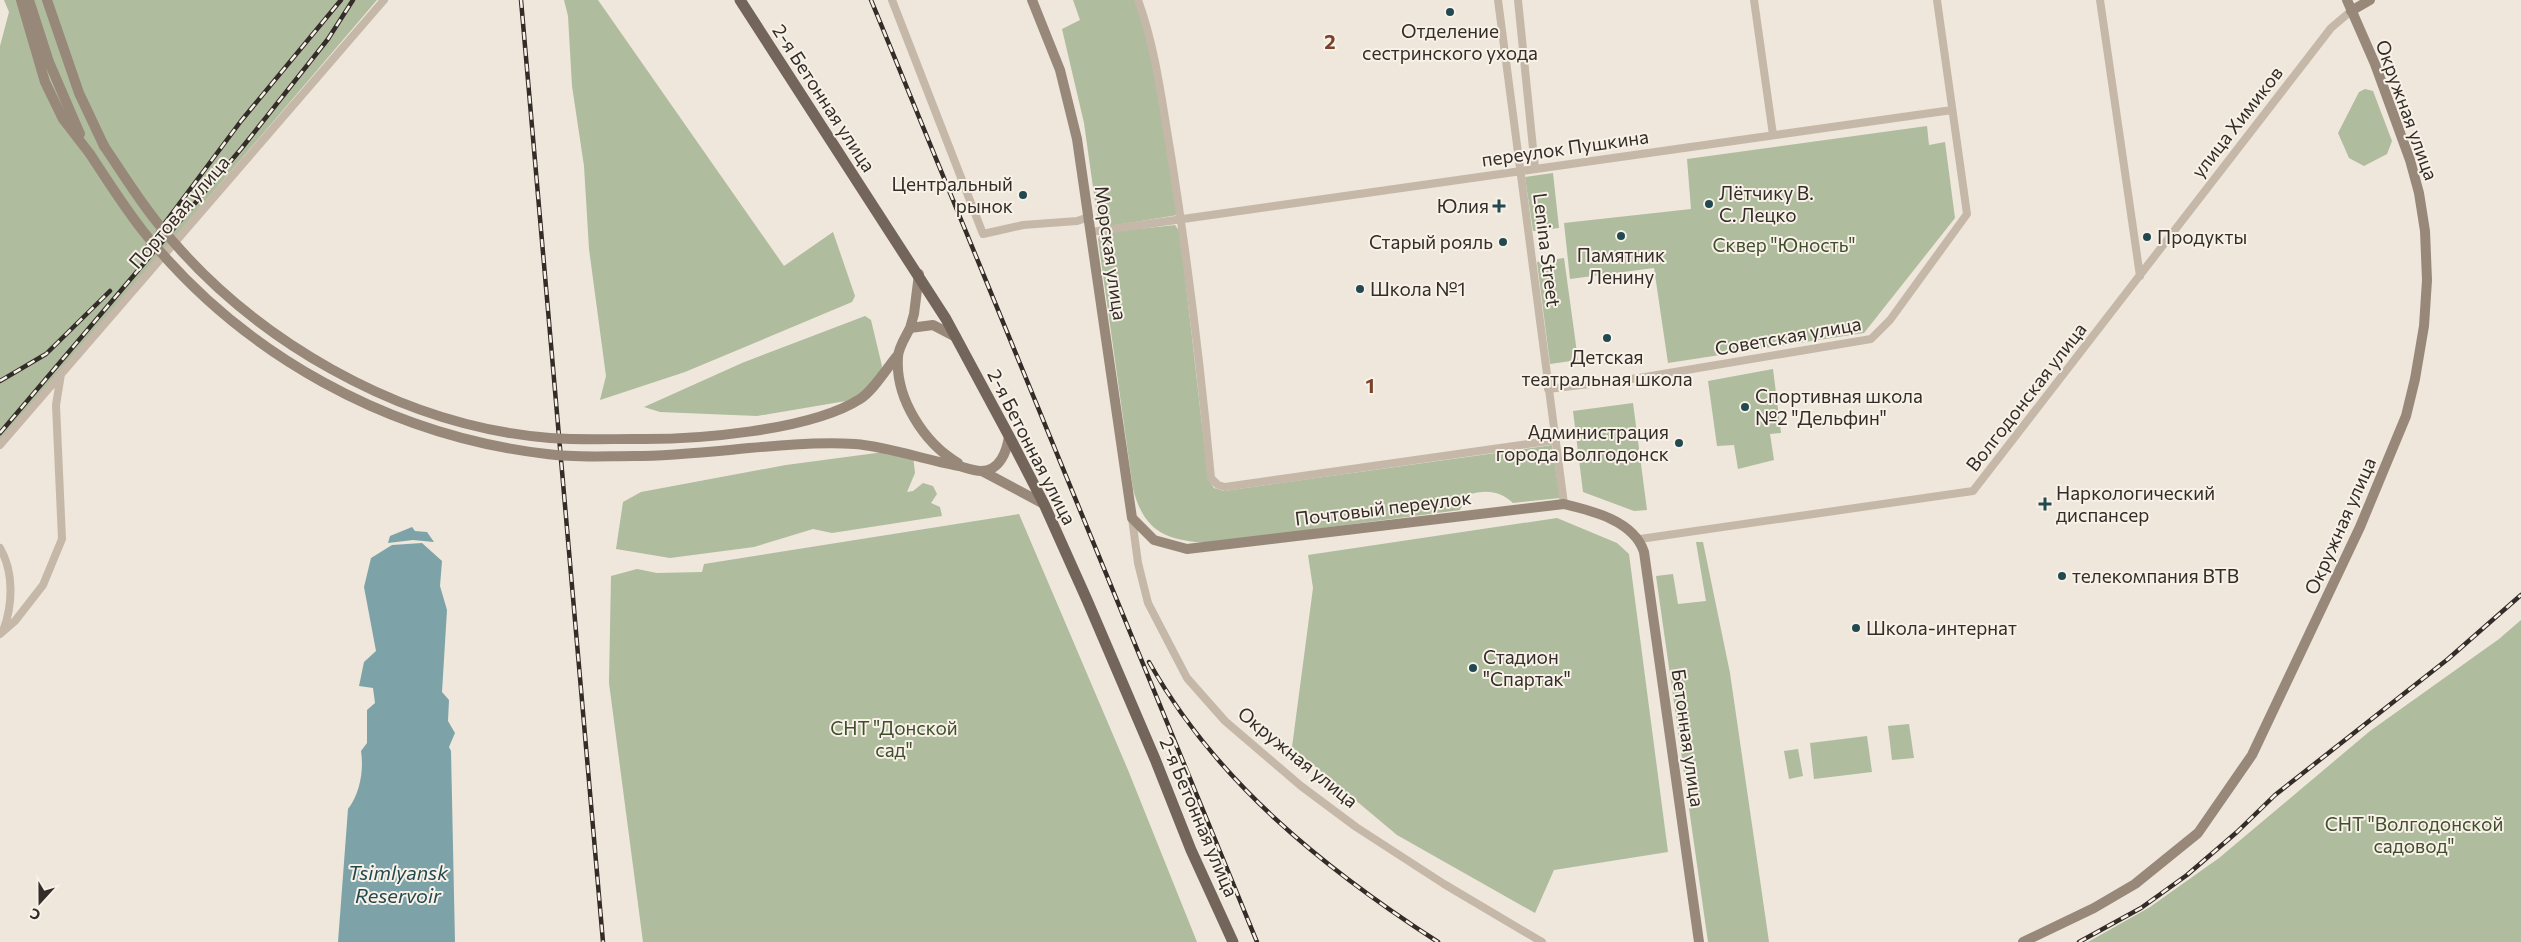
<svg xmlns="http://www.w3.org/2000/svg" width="2521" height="942" font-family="Commissioner,sans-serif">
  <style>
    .green { fill: #afbc9d }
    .water { fill: #7da3a8 }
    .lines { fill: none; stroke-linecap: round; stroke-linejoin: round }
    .street { stroke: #c5b8a8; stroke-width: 8 }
    .secondary { stroke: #98887a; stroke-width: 10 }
    .primary { stroke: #73655a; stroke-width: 11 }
    .rail-casing { stroke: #332c28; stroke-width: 4.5 }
    .rail { stroke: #f7f1e7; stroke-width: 2.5; stroke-dasharray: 8; stroke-linecap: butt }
    .secondary-bridge { stroke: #98887a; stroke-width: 10 }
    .poi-dot { fill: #224950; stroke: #f7f1e7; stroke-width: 2 }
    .labels { text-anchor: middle; stroke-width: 4; stroke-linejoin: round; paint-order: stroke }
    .poi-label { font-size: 19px; fill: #332c28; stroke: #f7f1e7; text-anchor: start }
    .street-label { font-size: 19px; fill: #332c28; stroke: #f7f1e7 }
    .park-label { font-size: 19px; fill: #404e2e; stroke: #f7f1e7 }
    .neighbourhood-label { font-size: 20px; font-weight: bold; fill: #79432a; stroke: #f7f1e7 }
    .water-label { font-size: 20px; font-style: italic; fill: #224950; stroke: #f7f1e7 }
  </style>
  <rect width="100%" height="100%" fill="#efe7db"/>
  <path class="green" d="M4,0h373l-377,442v-396l9,-34z
    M564,0h34l186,266 49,-34 22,64 -3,6 -167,70 -85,28 6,-24 -17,-127 -5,-83 -12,-80 -4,-70z
    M1073,0h63l13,28 29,187 -75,12 -5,-4 -14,-100 -22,-94 18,-9z
    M2365,89l8,2 19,50 -5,13 -23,12 -15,-8 -11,-25 21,-41z
    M1927,126l2,19 16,-3 10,76 -91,115 -196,30 -14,-95 -84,11 -6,-56 127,-14 -4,-50z
    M1553,173l6,55 -26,3 -8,-54z
    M1175,225l5,7 28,246 6,10 10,3 328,-46 8,53 -47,5c-13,-12 -27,-14 -45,-8l-8,15 -252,33c-42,-3 -63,-10 -75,-54l-35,-250 3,-6z
    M1564,258l14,102 -28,4 -13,-102z
    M865,316l6,4 11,46 -4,22 -32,13 -89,15 -97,-4 -16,-5 98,-44z
    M1773,369l8,64 -11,1 4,26 -36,9 -4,-24 -17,1 -9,-65z
    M1633,403l14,107 -13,1 -51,-19 -10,-81z
    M899,450l14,5 2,18 -8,19 6,-1 10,-8 10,3 4,8 -6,9 9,4 2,9 -110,17 -19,-4 -59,18 -84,11 -54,-9 7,-47 18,-10 145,-27z
    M1019,514l109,256 69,172h-554l-34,-259 2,-107 26,-7 20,4 45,-1 2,-8z
    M1557,518l60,25 12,11 39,298 -114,18 -19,43 -138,-78 -105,-88 21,-159 -5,-33z
    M1696,542h7l27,131 39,269h-61l-52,-366 17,-2 5,30 28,-3z
    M2521,620v322h-433l62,-35 69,-49 151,-127 129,-92z
    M1909,724l5,34 -22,2 -4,-34z
    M1867,736l5,36 -58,7 -4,-36z
    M1798,749l5,27 -14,3 -5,-28z"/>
  <path class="water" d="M412,527l3,4 12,1 7,10 -21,-2 -25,3 2,-7z
    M422,543l20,18 -2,25 7,24 -5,82 7,8 -1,21 7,12 -6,14 2,4 4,191h-117l10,-133c12,-15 16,-39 13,-58l6,-8v-33l8,-7 -2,-15 -14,-2 5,-24 12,-11 -12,-64 7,-29 21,-13z"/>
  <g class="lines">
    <path class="street" d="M892,0l91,234 40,-9 54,-4 12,-4
      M1138,0c18,49 24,103 33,155 17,107 30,215 40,323l7,7 7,2 331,-47
      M1498,0l66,504
      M1518,0l17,168
      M1754,0l19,135
      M2100,0l40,276
      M1091,232l861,-122
      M1548,389l91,-11 232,-39 19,-19 77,-106 -30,-214
      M0,445l384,-445
      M1132,518l6,45 10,40 39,75 38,43 76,65 55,41 88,57 98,58
      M1640,539l333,-48 358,-463 20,-17
      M0,548c14,24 13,57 3,83
      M0,634l15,-13 28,-36 19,-46 -6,-134 5,-31"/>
    <path class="secondary" d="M21,0l24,82 18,37 27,35
      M29,0l20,62 31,72
      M47,0l32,93 25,53
      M1032,0l28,70 17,69 55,379 22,22 33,9 377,-45c29,7 70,17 80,48l55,390
      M2351,11l19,-11
      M910,328l4,-14 5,-40
      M956,337l-23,-12 -23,3c-4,8 -12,20 -12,29 -3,41 26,86 60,106
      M634,439c60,1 176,-8 226,-40 13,-8 27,-31 37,-43
      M634,456c72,0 150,-16 221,-12 36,3 69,16 104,22 7,2 15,5 22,5 19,0 26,-20 28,-35
      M982,471l62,33
      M2023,942l71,-34 41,-24 63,-51 54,-78 108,-228 46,-111 9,-37 9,-53 3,-46 -2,-49 -6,-38 -9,-33 -35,-96 -28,-64"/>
    <path class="primary" d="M740,0l206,319 63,117 35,68 43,96 68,159 36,91 42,92"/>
    <defs>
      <path id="rail" d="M521,0l82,942
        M871,0l386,942
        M144,251l97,-130 100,-121
        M0,381l46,-27 64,-63
        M0,433l241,-284 87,-110 25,-39
        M1149,662c67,120 176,207 289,280
        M2079,942l62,-34 46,-33 50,-43 38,-37 173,-136 73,-64"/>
    </defs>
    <use href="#rail" class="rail-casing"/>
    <use href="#rail" class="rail"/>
    <path class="secondary-bridge" d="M104,146c17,25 33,51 52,75 93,118 244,205 394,217 28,2 56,1 84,1
      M90,154c17,26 34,53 53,77 99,124 247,205 404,223 28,4 58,2 87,2"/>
  </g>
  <g class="poi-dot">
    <circle cx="1450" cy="12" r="5"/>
    <circle cx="1023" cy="195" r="5"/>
    <circle cx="1709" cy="204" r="5"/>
    <path d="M1496.5 198.5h5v5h5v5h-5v5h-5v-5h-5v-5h5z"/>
    <circle cx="1621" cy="236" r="5"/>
    <circle cx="2147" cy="237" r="5"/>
    <circle cx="1503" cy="242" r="5"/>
    <circle cx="1360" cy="289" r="5"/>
    <circle cx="1607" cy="338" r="5"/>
    <circle cx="1745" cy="407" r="5"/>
    <circle cx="1679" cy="443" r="5"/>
    <path d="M2042.5 496.5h5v5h5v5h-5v5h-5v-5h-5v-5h5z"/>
    <circle cx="2062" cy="576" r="5"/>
    <circle cx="1856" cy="628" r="5"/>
    <circle cx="1473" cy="668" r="5"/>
  </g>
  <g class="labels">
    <g class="poi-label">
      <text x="1450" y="38" text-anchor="middle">Отделение<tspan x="1450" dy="22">сестринского ухода</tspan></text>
      <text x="1013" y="191" text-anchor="end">Центральный<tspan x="1013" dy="22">рынок</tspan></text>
      <text x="1719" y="200">Лётчику В.<tspan x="1719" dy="22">С. Лецко</tspan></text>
      <text x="1489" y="213" text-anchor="end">Юлия</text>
      <text x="2157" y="244">Продукты</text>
      <text x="1493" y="249" text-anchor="end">Старый рояль</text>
      <text x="1621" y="262" text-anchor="middle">Памятник<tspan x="1621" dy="22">Ленину</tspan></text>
      <text x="1370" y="296">Школа №1</text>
      <text x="1607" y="364" text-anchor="middle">Детская<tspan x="1607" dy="22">театральная школа</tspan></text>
      <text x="1755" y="403">Спортивная школа<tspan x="1755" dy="22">№2 "Дельфин"</tspan></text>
      <text x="1669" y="439" text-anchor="end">Администрация<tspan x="1669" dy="22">города Волгодонск</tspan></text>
      <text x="2056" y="500">Наркологический<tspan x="2056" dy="22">диспансер</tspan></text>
      <text x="2072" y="583">телекомпания ВТВ</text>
      <text x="1866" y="635">Школа-интернат</text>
      <text x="1483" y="664">Стадион<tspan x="1483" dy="22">"Спартак"</tspan></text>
    </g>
    <g class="street-label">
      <text transform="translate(824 98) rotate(57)" y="7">2-я Бетонная улица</text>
      <text transform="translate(2407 110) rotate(70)" y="7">Окружная улица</text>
      <text transform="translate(2237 122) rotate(-52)" y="7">улица Химиков</text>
      <text transform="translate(1565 148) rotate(-8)" y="7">переулок Пушкина</text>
      <text transform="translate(179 212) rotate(-49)" y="7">Портовая улица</text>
      <text transform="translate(1547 250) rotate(83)" y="7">Lenina Street</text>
      <text transform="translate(1111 253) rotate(82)" y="7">Морская улица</text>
      <text transform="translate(1788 336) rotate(-10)" y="7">Советская улица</text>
      <text transform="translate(2026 397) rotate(-52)" y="7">Волгодонская улица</text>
      <text transform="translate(1032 447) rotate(63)" y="7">2-я Бетонная улица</text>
      <text transform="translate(1383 508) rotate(-7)" y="7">Почтовый переулок</text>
      <text transform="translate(2340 526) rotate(-66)" y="7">Окружная улица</text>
      <text transform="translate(1688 738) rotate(82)" y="7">Бетонная улица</text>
      <text transform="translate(1298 757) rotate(39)" y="7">Окружная улица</text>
      <text transform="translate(1199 817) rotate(67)" y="7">2-я Бетонная улица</text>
    </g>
    <g class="park-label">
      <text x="1784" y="252">Сквер "Юность"</text>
      <text x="894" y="735">СНТ "Донской<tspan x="894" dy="22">сад"</tspan></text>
      <text x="2414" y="831">СНТ "Волгодонской<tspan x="2414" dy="22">садовод"</tspan></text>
    </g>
    <g class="neighbourhood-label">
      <text x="1330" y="49">2</text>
      <text x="1370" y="393">1</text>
    </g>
    <g class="water-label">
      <text x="398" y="880">Tsimlyansk<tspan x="398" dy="23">Reservoir</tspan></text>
    </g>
  </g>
  <g transform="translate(40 902) rotate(201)" stroke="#f7f1e7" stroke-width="4" paint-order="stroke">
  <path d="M0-4L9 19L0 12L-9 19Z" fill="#332c28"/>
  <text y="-8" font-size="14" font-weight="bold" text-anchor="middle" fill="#332c28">С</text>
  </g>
</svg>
